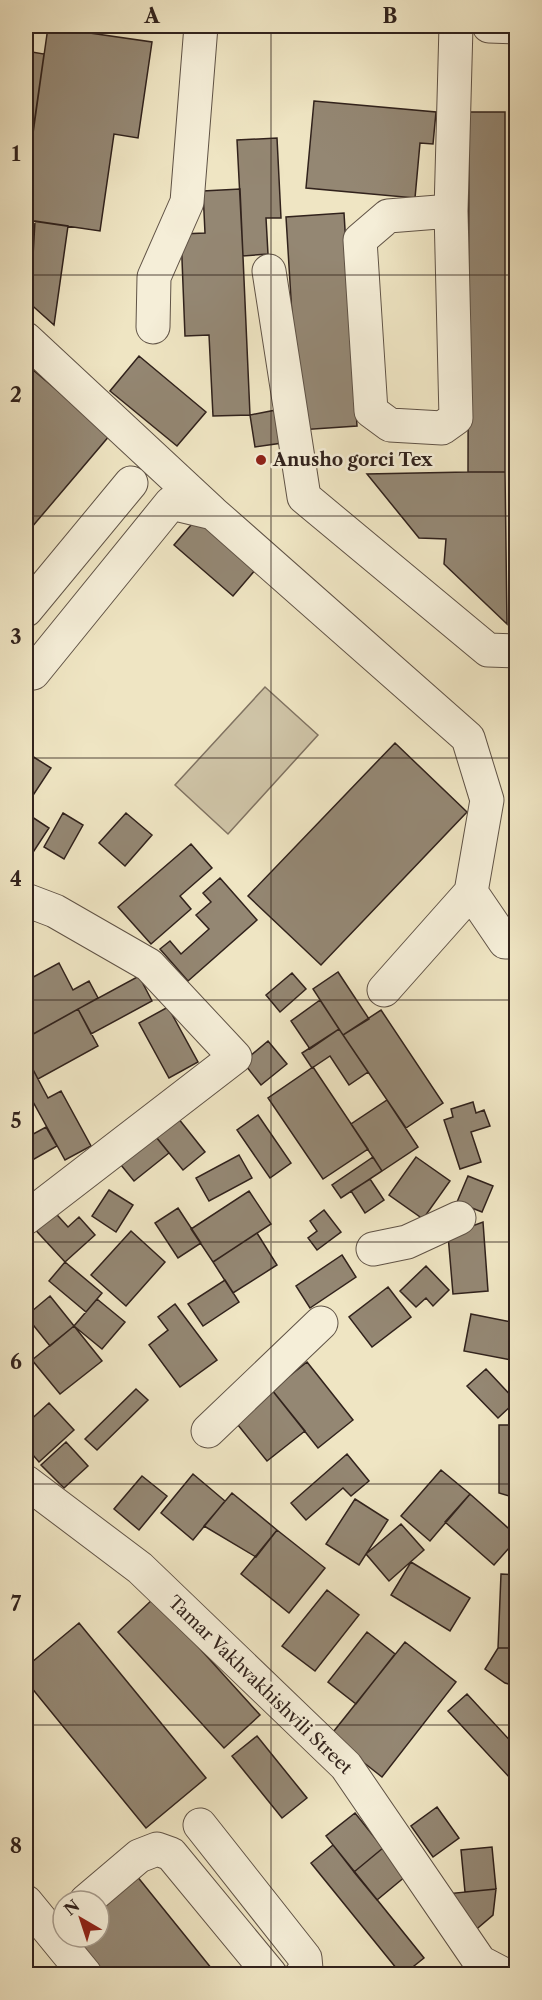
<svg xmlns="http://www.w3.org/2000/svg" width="542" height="2000" font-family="'Libre Caslon Text',serif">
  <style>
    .green { fill: #cfc4a7; stroke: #807362; stroke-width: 1.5 }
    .building { fill: #948773; stroke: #31221c; stroke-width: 1.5 }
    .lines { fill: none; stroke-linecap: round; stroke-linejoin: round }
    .minor-casing { stroke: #605346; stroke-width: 35 }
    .minor { stroke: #f5eed8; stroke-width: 33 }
    .grid { fill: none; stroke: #31221c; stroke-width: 1.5; stroke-opacity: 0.55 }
    .poi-dot { fill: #8f2418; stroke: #f5eed8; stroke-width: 2 }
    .labels { text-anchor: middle; stroke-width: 5; stroke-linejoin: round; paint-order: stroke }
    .poi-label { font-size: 18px; font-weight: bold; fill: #31221c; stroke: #f5eed8; text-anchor: start }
    .street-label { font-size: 18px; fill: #31221c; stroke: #f5eed8 }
    .neatline { fill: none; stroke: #31221c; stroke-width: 2 }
    .grid-label { font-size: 20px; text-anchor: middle; font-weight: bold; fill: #31221c }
  </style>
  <rect width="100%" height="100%" fill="#efe5c3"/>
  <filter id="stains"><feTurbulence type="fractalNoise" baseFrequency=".00333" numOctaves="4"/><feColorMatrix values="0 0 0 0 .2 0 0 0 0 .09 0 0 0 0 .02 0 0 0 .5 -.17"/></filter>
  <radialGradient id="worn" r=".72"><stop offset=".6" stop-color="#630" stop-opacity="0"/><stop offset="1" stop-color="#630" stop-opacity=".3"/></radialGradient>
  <path class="green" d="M265,687l53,48 -90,99 -53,-49z"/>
  <path class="building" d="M48,27l104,15 -14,96 -24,-4 -14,97 -74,-11v-37z
    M26,51l18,3 -10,70 -8,-2z
    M314,101l122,11 -3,32 -13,-1 -5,55 -109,-10z
    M469,112h36v360h-37z
    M277,138l4,80h-15l2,36 -25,2 -6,-116z
    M240,189l10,226 -37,1 -4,-81 -24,1 -4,-102 24,-1 -2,-42z
    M344,213l13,213 -58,4 -13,-213z
    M35,221l33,5 -14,99 -28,-25v-51l7,7z
    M139,356l67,56 -29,34 -67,-55z
    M26,364l84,71 -84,99z
    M276,410l6,33 -27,4 -5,-32z
    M468,472h37l2,152 -63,-60 2,-25 -27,-1 -52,-64z
    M197,518l59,51 -23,27 -59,-51z
    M395,743l72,69 -146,153 -73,-69z
    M32,756l19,12 -25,38v-40z
    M26,813l23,15 -23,35z
    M63,813l20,12 -19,34 -20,-12z
    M126,813l26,22 -27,31 -26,-23z
    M191,844l21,24 -32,28 11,13 -40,35 -33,-37z
    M220,878l37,42 -69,61 -28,-32 10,-8 11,13 28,-25 -13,-14 15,-13 -8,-9z
    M59,963l14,27 16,-9 9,17 -68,38 -4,-9v-46z
    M338,972l31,47 -26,16 -30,-46z
    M292,973l14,16 -26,23 -14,-17z
    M139,976l13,25 -61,33 -13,-25z
    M320,1000l19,29 -29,20 -19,-28z
    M168,1007l30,55 -29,16 -30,-55z
    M78,1009l20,37 -60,33 -12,-23v-18z
    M381,1010l62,93 -37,25 -63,-93z
    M339,1029l29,43 -19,13 -19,-29 -18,12 -10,-15z
    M268,1041l19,23 -26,21 -18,-23z
    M30,1064l18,34 13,-7 30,55 -26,14 -39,-71v-22z
    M313,1067l55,82 -45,30 -55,-81z
    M387,1100l31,47 -36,24 -31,-47z
    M473,1102l3,11 8,-3 6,16 -19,6 10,30 -21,7 -16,-49 9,-3 -2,-8z
    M174,1113l31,39 -22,18 -31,-38z
    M258,1115l33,48 -21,15 -33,-48z
    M46,1127l11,19 -28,16 -3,-7v-17z
    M152,1132l17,21 -35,28 -17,-21z
    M239,1155l13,23 -43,23 -13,-23z
    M373,1157l9,14 -41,27 -9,-13z
    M416,1157l34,24 -27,38 -34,-24z
    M468,1176l25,10 -11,26 -25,-10z
    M370,1179l14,21 -19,13 -14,-22z
    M109,1190l24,15 -17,27 -24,-16z
    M249,1191l22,33 -58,38 -22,-33z
    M49,1206l19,21 11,-10 16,18 -30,27 -35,-38z
    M178,1208l23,35 -23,15 -23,-35z
    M324,1210l17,22 -24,18 -9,-12 9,-7 -7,-10z
    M483,1222l5,69 -35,3 -5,-59z
    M131,1231l34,31 -39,44 -35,-31z
    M257,1233l20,32 -44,28 -20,-31z
    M342,1255l14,22 -46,31 -14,-22z
    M65,1262l37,31 -16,19 -37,-31z
    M426,1266l23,24 -16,16 -7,-8 -10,9 -16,-16z
    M225,1280l14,22 -36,24 -15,-22z
    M388,1287l23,30 -39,30 -23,-30z
    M50,1296l24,30 -24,20 -24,-30z
    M97,1299l28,23 -23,27 -28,-23z
    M175,1304l42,56 -37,27 -31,-42 19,-15 -10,-13z
    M471,1314l45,9v38l-52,-10z
    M74,1326l28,35 -42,33 -28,-34z
    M307,1362l46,58 -35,28 -46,-58z
    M486,1369l30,32 -18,17 -31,-32z
    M136,1389l12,11 -51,50 -12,-11z
    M272,1390l33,41 -38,30 -33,-41z
    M49,1403l25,27 -35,32 -13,-15v-23z
    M499,1425h17v73l-17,-5z
    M66,1442l22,24 -24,22 -23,-23z
    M347,1454l22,27 -18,15 -8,-8 -37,32 -15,-17z
    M441,1470l29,24 -40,47 -29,-25z
    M193,1474l32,27 -32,39 -32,-27z
    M142,1476l25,20 -28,34 -25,-21z
    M232,1493l45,37 -21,27 -52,-31z
    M470,1494l46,41v5l-22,25 -49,-43z
    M355,1499l33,21 -29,45 -33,-21z
    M401,1524l23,26 -35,31 -23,-27z
    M277,1530l48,38 -36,45 -48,-39z
    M411,1562l59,36 -20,33 -59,-36z
    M501,1574l15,1v73h-18z
    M327,1590l32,25 -44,56 -33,-25z
    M154,1598l106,117 -36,33 -106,-116z
    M79,1623l127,155 -60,50 -120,-147v-14z
    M367,1632l28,22 -39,50 -28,-22z
    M405,1642l51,40 -74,95 -52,-41z
    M498,1648h18v38l-11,-3 -20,-14z
    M467,1694l49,53v25l-6,6 -62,-67z
    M257,1736l50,62 -25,20 -50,-62z
    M437,1807l22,31 -26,19 -22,-31z
    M355,1813l28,35 -29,24 -28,-36z
    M333,1845l91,113 -20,16h-3l-90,-111z
    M492,1847l4,42 -31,3 -4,-42z
    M383,1848l23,28 -29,24 -23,-28z
    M132,1870l84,104h-112l-31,-37h26v-36z
    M496,1889l-3,26 -21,18 -27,-39z"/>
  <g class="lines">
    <defs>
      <path id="minor" d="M489,26l27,1
        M451,211l-63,5 -28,24 11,171 19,14 52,3 14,-10 -5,-207 5,-185
        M269,271l35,226 184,153 28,1
        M153,327l1,-50 33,-75 14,-176
        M26,339l186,173
        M26,610l105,-127
        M33,673l138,-170 42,10 255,225 19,62 -16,92 34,50h11
        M26,900l29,11 94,54 86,92 -209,161
        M384,990l87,-98
        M373,1249l34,-7 52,-24
        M208,1431l113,-108
        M26,1482l114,86 206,198 134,196 23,12
        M200,1825l105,133 1,11 -4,5
        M86,1901l53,-45 18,-7 14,5 99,120
        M26,1902l59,72"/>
    </defs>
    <use href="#minor" class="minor-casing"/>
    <use href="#minor" class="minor"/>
  </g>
  <path class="grid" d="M271,26v1948M26,275h490M26,516h490M26,758h490M26,1000h490M26,1242h490M26,1484h490M26,1725h490"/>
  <circle class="poi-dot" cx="261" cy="460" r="6"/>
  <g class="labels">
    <g class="poi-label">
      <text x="273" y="466">Anusho gorci Tex</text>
    </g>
    <g class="street-label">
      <text transform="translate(260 1685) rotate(44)" y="6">Tamar Vakhvakhishvili Street</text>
    </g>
  </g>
  <rect width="542" height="2000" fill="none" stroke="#efe5c3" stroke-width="66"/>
  <g transform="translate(81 1919) rotate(321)"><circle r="28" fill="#f5eed8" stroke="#a79c8d" stroke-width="1.5"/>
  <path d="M0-4.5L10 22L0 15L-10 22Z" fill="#8f2418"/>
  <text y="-9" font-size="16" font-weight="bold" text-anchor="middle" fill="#31221c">N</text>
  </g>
  <rect x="33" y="33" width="476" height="1934" class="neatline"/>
  <g class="grid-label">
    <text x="152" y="23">A</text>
    <text x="390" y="23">B</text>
    <text x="16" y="161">1</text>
    <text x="16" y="402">2</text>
    <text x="16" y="644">3</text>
    <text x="16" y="886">4</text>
    <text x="16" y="1128">5</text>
    <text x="16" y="1369">6</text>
    <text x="16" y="1611">7</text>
    <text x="16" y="1853">8</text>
  </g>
  <rect width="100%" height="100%" filter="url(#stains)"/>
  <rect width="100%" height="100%" fill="url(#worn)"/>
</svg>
